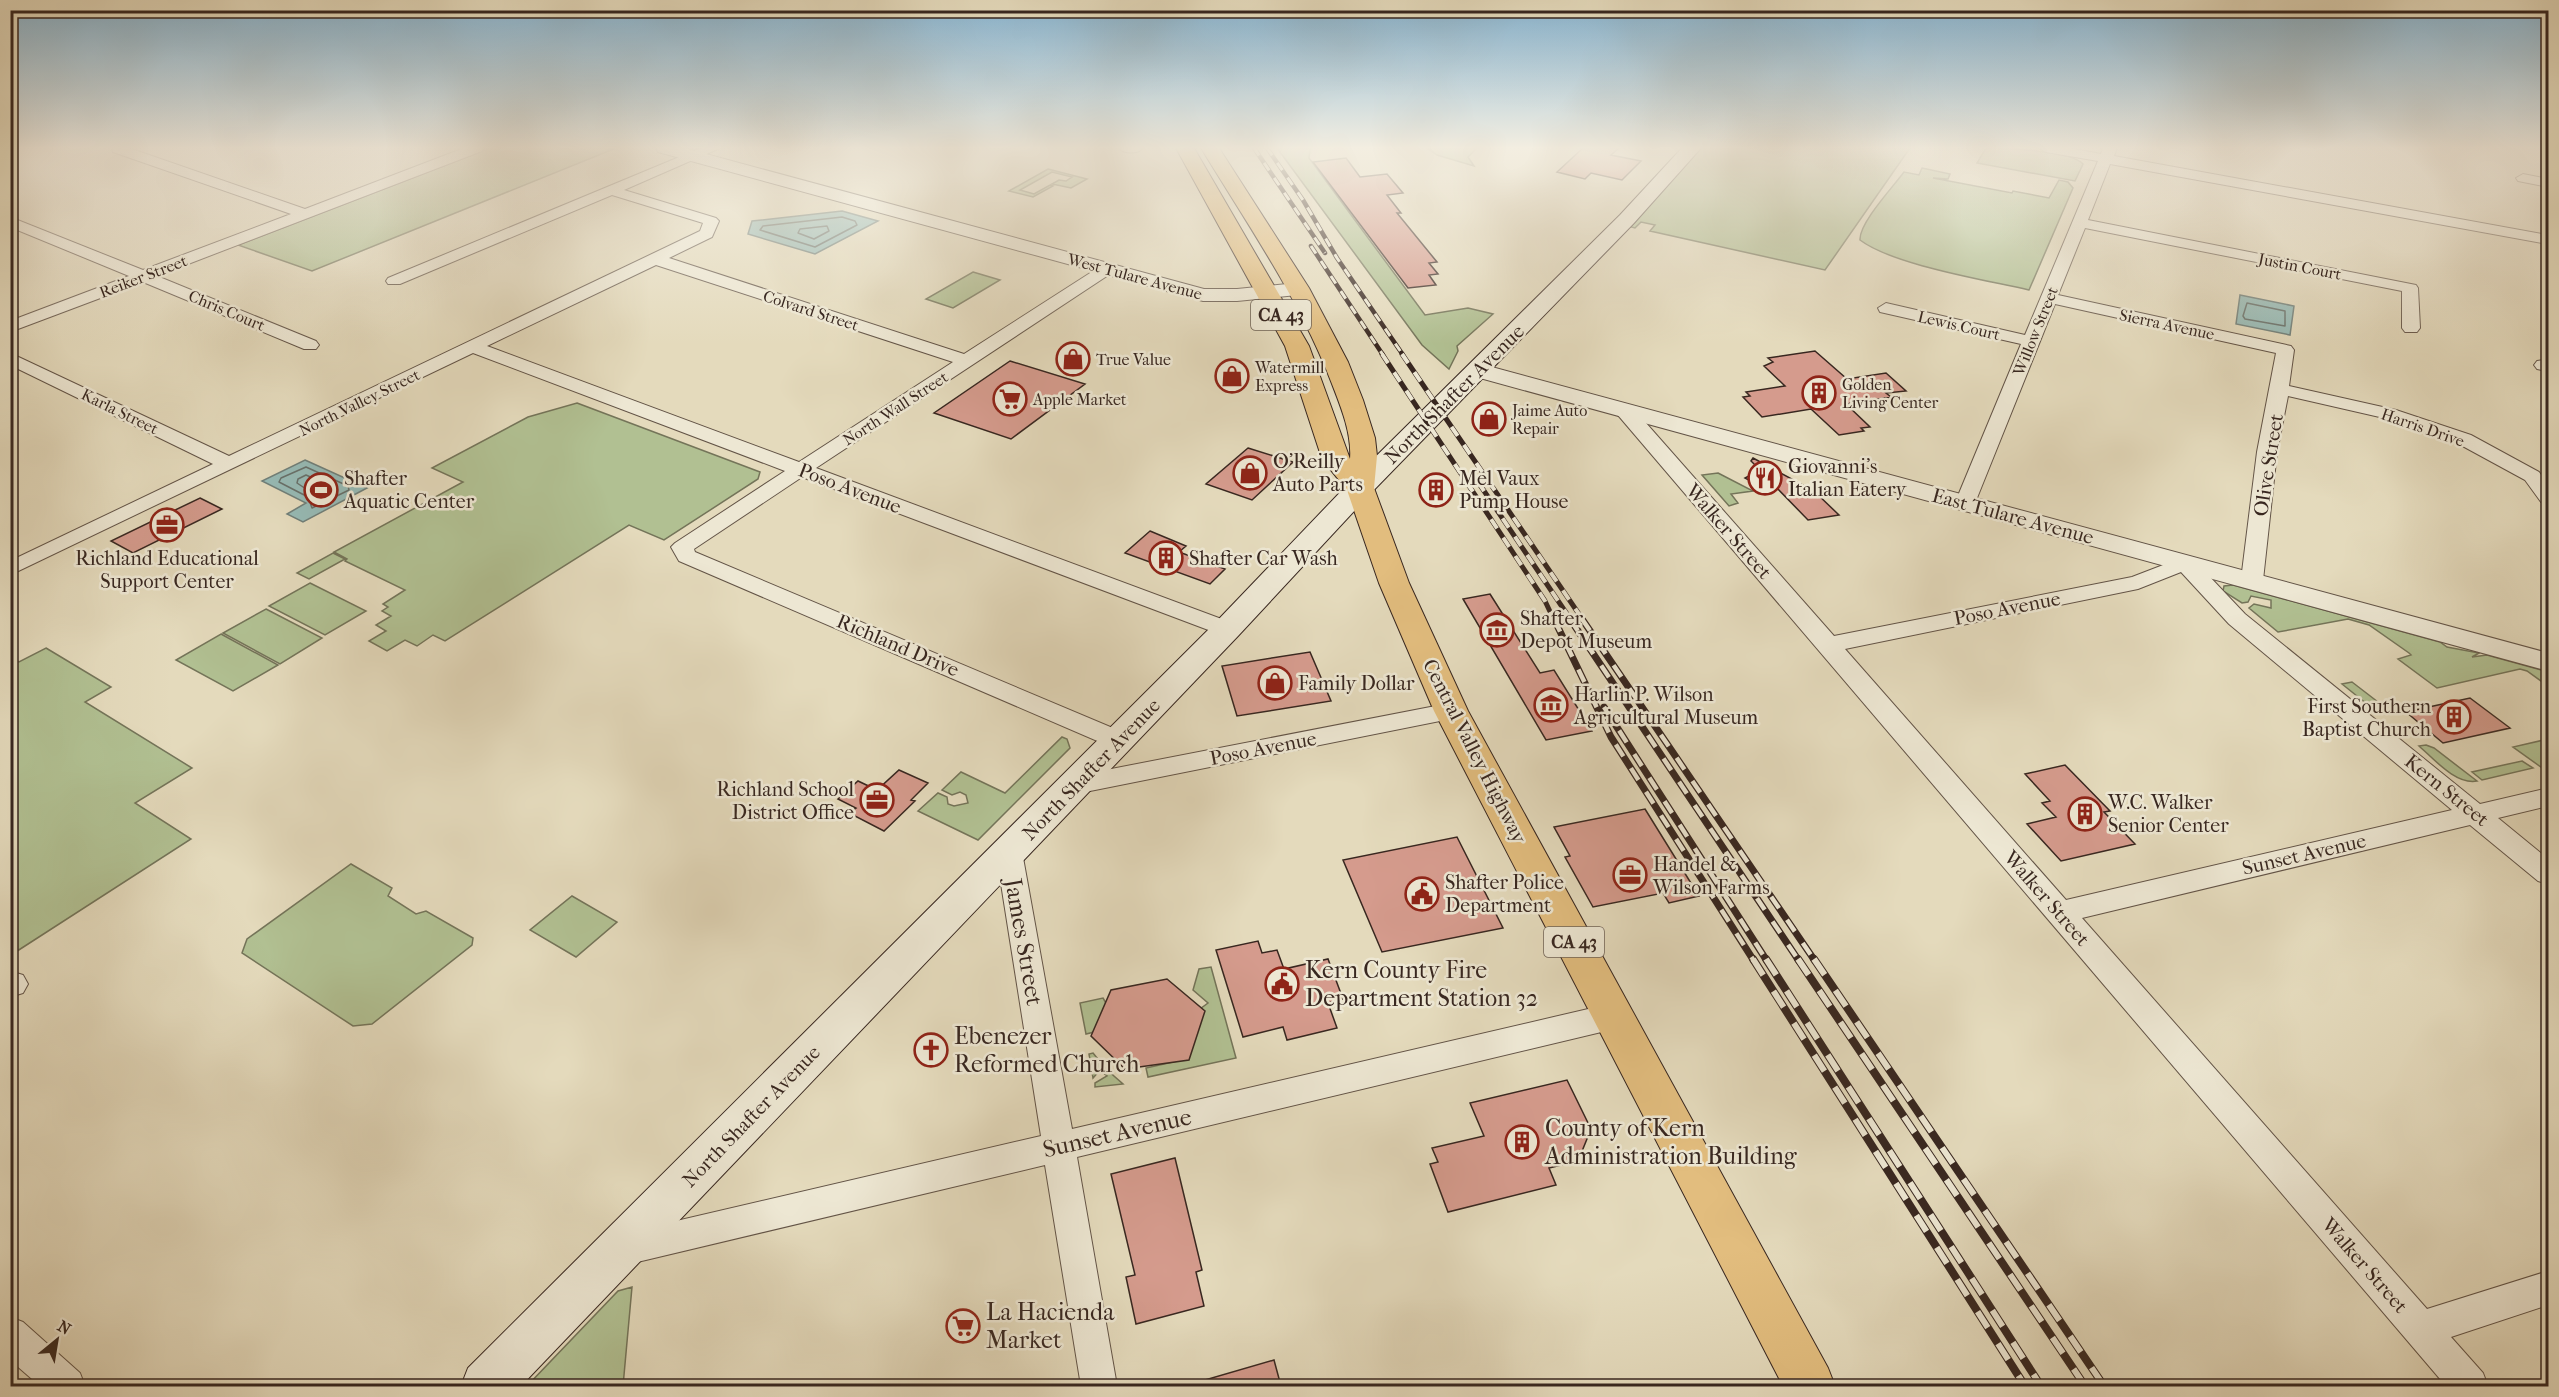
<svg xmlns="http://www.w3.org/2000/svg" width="2559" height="1397" font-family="'IM FELL French Canon',serif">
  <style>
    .green { fill: #b1c092; stroke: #747459; stroke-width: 1.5 }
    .water { fill: #96bab5; stroke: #707f79; stroke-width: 1.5 }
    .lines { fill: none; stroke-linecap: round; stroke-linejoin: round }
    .shore { stroke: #67706a; stroke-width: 1.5 }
    .building { fill: #d59b8d; stroke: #382720; stroke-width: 1.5 }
    .minor-casing { stroke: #635447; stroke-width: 2 }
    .tertiary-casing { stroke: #635447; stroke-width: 2 }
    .secondary-casing { stroke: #382720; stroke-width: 2 }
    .primary-casing { stroke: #382720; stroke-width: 2 }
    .minor { fill: #ede7d3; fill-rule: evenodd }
    .tertiary { fill: #ede7d3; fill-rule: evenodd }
    .secondary { fill: #ede7d3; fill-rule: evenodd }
    .primary { fill: #e2bd7e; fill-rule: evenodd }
    .rail-far3-casing { stroke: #382720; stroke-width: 4.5 }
    .rail-far2-casing { stroke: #382720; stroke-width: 5 }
    .rail-far1-casing { stroke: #382720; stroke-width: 7 }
    .rail-casing { stroke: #382720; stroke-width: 8 }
    .rail-far3 { stroke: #ede7d3; stroke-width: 3; stroke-dasharray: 9; stroke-linecap: butt }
    .rail-far2 { stroke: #ede7d3; stroke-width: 4; stroke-dasharray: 11; stroke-linecap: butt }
    .rail-far1 { stroke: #ede7d3; stroke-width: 4.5; stroke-dasharray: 14; stroke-linecap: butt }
    .rail { stroke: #ede7d3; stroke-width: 6; stroke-dasharray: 19; stroke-linecap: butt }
    .labels { text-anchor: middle; stroke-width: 5; stroke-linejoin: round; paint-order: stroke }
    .far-street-label { font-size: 16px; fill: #382720; stroke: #ede7d3 }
    .far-poi-label { font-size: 16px; fill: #382720; stroke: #ede7d3; text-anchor: start }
    .shield { fill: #ede7d3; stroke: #6e6156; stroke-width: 1.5 }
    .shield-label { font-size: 18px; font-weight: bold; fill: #382720 }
    .street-label { font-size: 20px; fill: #382720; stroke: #ede7d3 }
    .poi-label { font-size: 20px; fill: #382720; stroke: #ede7d3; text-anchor: start }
    .near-street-label { font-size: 24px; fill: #382720; stroke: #ede7d3 }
    .near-poi-label { font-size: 24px; fill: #382720; stroke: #ede7d3; text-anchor: start }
  </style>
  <rect width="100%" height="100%" fill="#e4dabc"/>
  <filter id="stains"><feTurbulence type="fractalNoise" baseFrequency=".00333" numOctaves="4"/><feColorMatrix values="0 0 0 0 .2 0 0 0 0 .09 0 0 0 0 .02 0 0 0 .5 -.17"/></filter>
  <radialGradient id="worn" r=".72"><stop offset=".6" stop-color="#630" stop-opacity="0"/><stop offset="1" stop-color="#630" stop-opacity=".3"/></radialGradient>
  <path class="green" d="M490,148h126l-304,123 -74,-26z
    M1277,148h33l-1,10 116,157 43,-7 25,6 -36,32 1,5 -9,18 -27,-24z
    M1427,148h50l-9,9 6,9 -37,-11z
    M1701,148h209l-85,122 -175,-39 5,-6 -14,-3 -6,6 -7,-2z
    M1986,148c19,0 86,3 97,16l-8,17 -98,-18z
    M1922,168l28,6 -2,5 -15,-1 79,15 1,-2 36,7 10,-18 9,2 5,6 -44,102c-43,-10 -136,-25 -169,-50 -1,-17 33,-53 44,-68l15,3z
    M1048,169l39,10 -16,9 -19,-4 7,-4 7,1 6,-4 -20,-5 -32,18 14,4 16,-9 3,1 -20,11 -24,-6z
    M973,272l27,8 -47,28 -27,-9z
    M577,403l183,69 -2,7 -94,61 -35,-15 -184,116 -12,-6 -16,11 -12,-6 -18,11 -18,-10 17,-10 -10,-6 15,-9 -9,-5 6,-4 -5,-3 22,-14 -60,-29 2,-2 -13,-7 129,-70 -31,-14 96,-51z
    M1718,473l35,18 -22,3 7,9 -9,3 -27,-31z
    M333,553l12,6 -36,20 -12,-6z
    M310,583l56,28 -41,24 -56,-29z
    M2233,585l207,57 7,5 32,6 -7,4 15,-2 61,17v14l-21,-15 -7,-2 -83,19 -39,-29 13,-4 -2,-2 -40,-28 -21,-6 -70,13 -29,-24 5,-4 17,4v-8l-20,-4 -3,6 -6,1 -19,-12 1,-5z
    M266,609l56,29 -42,26 -57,-31z
    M221,634l57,31 -45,26 -57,-31z
    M46,648l65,39 -26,15 107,66 -57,35 56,36 -180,116v-298l8,5z
    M2352,682l39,30 1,1 -15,-1 -35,-28z
    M1062,737l5,2 3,9 -92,92 -60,-29 20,-18 9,4 1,7 6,2 14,-3 -2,-8 -6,-3 -8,3 -10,-5 19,-18 44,21z
    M2548,739v30l-3,1 -32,-23z
    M2426,745l8,3 43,33c-21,4 -43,-22 -58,-35z
    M2522,761l11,7 -51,12 -10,-8z
    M351,864l41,24 -4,8 28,18 10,-3 47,27 -1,7 -100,79 -19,2 -111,-73 5,-14z
    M572,896l45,26 -41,35 -46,-27z
    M1211,967l25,91 -88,19 -2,-9 40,-9 14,-50 8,-6 -15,-13 6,-21z
    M1103,998l3,5 -12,29 -8,2 -6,-31z
    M1093,1053l13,16 17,15 -28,3v-4l12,-7 -7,-6 -7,8 -4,-24z
    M632,1287l-9,99h-96l91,-95z"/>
  <path class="water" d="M842,211l36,10 -63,33 -67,-20 4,-13z
    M2240,295l54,11 -4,29 -54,-11z
    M305,460l62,28 -64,34 -16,-8 19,-11 -44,-22z"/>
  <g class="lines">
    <path class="shore" d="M842,217l13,4 2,4 -42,22 -55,-17 3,-4z
      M827,226l2,5 -15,8 -16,-6 2,-4z
      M2247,303l38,8v15l-40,-7 -2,-3z
      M306,467l42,19 1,4 -37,18 -4,-11 -29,-15 2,-4z
      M306,475l25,11 1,5 -14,6 -21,-14 1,-4z"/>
  </g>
  <path class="building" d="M1583,148h36l-8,7 30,6 -19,19 -31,-7 -6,6 -28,-7z
    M1346,158l14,19 27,-3 16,19 -16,2 14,18h-4l40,49 -8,1 9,11 -9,1 7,10 -28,3 -95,-126z
    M1815,351l32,28 39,-6 20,18 -20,2 5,4 -45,7 24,23 -9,1 3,3 -25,4 -28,-26 -49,8 -19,-20 7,-1 -4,-4 39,-6 -21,-20 9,-4 -5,-4z
    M1010,361l75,23 -74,55 -77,-26z
    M1248,448l45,14 -41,38 -46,-16z
    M1753,458l61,33 25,24 -31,5 -34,-35 -9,4 -20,-11 15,-8 -9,-9z
    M200,498l22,11 -89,44 -22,-12z
    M1150,531l36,15 -7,6 46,17 -15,15 -85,-31z
    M1490,594l50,79 14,-3 38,61 -46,9 -83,-141z
    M1310,652l21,49 -94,15 -15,-50z
    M2470,698l40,30 -67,15 -37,-31z
    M2065,765l45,46 -6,1 31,32 -74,17 -34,-37 29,-7 -14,-14 8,-2 -25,-27z
    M899,770l29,13 -17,17 4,1 -31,30 -35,-18 7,-5 -18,-9 20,-18 19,9z
    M1645,809l54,87 -30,7 -6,-10 -70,14 -28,-50 5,-1 -16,-29z
    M1457,837l46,91 -121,24 -39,-92z
    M1258,941l4,12 15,-3 7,19 44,-10 15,40 -15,4 9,25 -50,12 -4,-13 -40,10 -27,-87z
    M1167,979l38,32 -16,49 -64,9 -34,-33 20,-46z
    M1567,1080l24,49 -13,32 -29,7 7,17 -108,27 -18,-48 8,-2 -6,-14 52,-12 -14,-33z
    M1175,1158l27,112 -6,2 8,34 -68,18 -10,-47 9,-2 -24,-101z
    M1274,1360l7,26h-82l-1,-4z"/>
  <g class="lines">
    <defs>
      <path id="minor" d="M112,148h17l176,61 159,-61h20l-2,3 -325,125 159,65 3,4 -3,4h-12l-161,-67 -133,50v-11l119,-45 -119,-49v-10l133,53 148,-56 -178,-62z
        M701,148h19l-96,42 92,28 3,3 -7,16 -43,21 295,96 137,-88h12l2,3 -2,3 -297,196 419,156 3,5 -3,5 -8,2 -8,-2 -417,-157 -108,72 1,3 432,182 3,6 -3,6 -9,3 -9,-3 -430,-185 -8,-14 4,-4 110,-72 -312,-118 -463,222v-14l203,-97 -203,-99v-12l219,103 471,-225 3,-8 -91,-28 -212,89h-12l-2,-3 2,-3zM656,265l297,97 -154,100 -312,-116z
        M1119,148h24c-5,6 -19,6 -24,0z
        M2039,148h30l32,6 2,-6h14l-3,8 434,79v9l-438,-80 -22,56 328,65 2,3 2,40 -3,4h-12l-3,-4v-37l-317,-63 -27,67 233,51 3,4 -5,36 107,24 75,25 68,37 9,13v19l-7,-2 -16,-22 -68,-37 -73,-25 -96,-22 -11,56 -14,128 -3,5 -8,2 -8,-2 -3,-5 16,-128 19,-99 -221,-49 -80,199 -3,4h-14l-3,-4 66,-159 -141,-32 -2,-4 8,-5 139,32 73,-174 -52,-9z
        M2523,174l25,5v8l-30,-6 -2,-3z
        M2543,360l5,1v10l-11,-2 -3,-4 3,-4z
        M1624,404l7,2 203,230 298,-59 52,-20 8,1 53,56 235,190 68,-16v18l-50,12 50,41v25l-10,-3 -68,-56 -388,93 345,391 121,-38v34l-97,32 32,36 5,13h-42l-829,-972 -2,-4 2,-4zM2181,572l48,52 223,186 -386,90 -221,-251 293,-60z
        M1451,703l9,2 3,6 -3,6 -385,77 -9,-3 -4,-6 4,-6 9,-3z
        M1009,842l10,3 3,7 50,277 542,-126 11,4 4,9 -4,9 -11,4 -537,128 40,229h-36l-36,-221 -416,99 -12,-4 -5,-12 5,-12 12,-4 412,-96 -45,-284 3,-7z
        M13,972l10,3 5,9 -5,9 -13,4v-24z
        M10,1317l13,5 57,51 5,13h-45l-30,-26z"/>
      <path id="tertiary" d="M656,148h28l520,141h33l60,-6 7,2 3,4 -3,4 -7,2 -60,6h-34l-545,-149z
        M1477,363l1071,290v18l-1079,-296 -3,-5 3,-5z"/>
      <path id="secondary" d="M1682,148h19l-67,75 -264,271 -132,142 -717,750h-60l7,-18 748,-746 134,-140 270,-267z"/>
      <path id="primary" d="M1176,148h18l115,198 41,113c2,-25 -9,-52 -18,-75 -32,-84 -84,-159 -131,-236h18l90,140 39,74 15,38 12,38 2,18 -3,32 35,95 59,128 360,657 7,18h-52l-349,-675 -55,-128 -32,-93 -25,-31 -37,-113z"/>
    </defs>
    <use href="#minor" class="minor-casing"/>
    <use href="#tertiary" class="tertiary-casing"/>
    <use href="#secondary" class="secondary-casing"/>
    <use href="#primary" class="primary-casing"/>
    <use href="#minor" class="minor"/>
    <use href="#tertiary" class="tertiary"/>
    <use href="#secondary" class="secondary"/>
    <use href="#primary" class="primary"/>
    <defs>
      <path id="rail-far3" d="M1254,148l71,105
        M1267,148l36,52 34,58 66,97
        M1311,246l72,109"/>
      <path id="rail-far2" d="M1382,354l163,247 9,19
        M1402,354l181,266
        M1478,482l93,138"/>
      <path id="rail-far1" d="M1554,619l57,118 143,224
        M1570,619l229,342
        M1582,619l233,342
        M1604,707l163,254"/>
      <path id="rail" d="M1753,959l272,427
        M1766,959l275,427
        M1798,959l287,427
        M1814,959l290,427"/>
    </defs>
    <use href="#rail-far3" class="rail-far3-casing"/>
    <use href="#rail-far2" class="rail-far2-casing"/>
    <use href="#rail-far1" class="rail-far1-casing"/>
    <use href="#rail" class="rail-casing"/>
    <use href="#rail-far3" class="rail-far3"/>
    <use href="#rail-far2" class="rail-far2"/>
    <use href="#rail-far1" class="rail-far1"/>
    <use href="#rail" class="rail"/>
  </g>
  <linearGradient id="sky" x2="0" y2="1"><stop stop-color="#87b6d4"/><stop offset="0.43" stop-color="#f3eee1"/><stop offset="1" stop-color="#f3eee1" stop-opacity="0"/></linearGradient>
  <rect width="2559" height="344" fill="url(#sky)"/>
  <defs>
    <symbol id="shop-ring" viewBox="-11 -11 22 22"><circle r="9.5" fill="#ede7d3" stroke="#8f2418" stroke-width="1.5"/><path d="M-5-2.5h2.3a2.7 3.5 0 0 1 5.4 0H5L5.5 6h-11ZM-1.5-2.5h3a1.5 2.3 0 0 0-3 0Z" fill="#8f2418"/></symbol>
    <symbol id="building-ring" viewBox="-11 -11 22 22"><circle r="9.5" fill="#ede7d3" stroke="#8f2418" stroke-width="1.5"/><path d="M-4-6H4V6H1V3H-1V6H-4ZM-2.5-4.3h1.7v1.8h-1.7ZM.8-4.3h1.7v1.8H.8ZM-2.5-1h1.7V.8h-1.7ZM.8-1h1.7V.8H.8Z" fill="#8f2418"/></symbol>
    <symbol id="supermarket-ring" viewBox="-11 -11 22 22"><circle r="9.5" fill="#ede7d3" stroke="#8f2418" stroke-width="1.5"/><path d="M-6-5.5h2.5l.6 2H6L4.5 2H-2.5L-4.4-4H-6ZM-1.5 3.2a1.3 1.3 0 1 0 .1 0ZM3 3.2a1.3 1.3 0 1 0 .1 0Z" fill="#8f2418"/></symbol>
    <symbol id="restaurant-ring" viewBox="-11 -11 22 22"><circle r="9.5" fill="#ede7d3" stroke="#8f2418" stroke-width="1.5"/><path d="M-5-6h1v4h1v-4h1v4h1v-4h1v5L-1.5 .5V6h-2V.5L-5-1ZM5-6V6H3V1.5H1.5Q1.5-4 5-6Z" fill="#8f2418"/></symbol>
    <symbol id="stadium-ring" viewBox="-11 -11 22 22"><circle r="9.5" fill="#ede7d3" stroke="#8f2418" stroke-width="1.5"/><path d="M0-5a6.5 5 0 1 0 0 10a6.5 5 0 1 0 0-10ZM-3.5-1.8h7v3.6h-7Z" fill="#8f2418"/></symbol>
    <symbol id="office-ring" viewBox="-11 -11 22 22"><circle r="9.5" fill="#ede7d3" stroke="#8f2418" stroke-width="1.5"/><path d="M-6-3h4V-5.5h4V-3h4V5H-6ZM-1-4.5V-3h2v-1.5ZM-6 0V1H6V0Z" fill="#8f2418"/></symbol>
    <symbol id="museum-ring" viewBox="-11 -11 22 22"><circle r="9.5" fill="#ede7d3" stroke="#8f2418" stroke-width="1.5"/><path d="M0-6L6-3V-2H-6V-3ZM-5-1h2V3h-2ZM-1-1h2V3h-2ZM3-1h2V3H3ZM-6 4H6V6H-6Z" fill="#8f2418"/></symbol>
    <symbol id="civic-ring" viewBox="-11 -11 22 22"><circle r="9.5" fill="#ede7d3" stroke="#8f2418" stroke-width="1.5"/><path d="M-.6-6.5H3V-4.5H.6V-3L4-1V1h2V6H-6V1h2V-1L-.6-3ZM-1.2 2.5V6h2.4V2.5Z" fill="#8f2418"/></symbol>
    <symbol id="church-ring" viewBox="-11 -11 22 22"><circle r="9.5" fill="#ede7d3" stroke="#8f2418" stroke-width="1.5"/><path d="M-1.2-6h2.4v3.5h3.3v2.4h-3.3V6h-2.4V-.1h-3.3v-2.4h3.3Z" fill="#8f2418"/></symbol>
  </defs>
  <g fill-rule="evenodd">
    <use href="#shop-ring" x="1054" y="340" width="38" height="38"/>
    <use href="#shop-ring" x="1213" y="357" width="38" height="38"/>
    <use href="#building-ring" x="1800" y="374" width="38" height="38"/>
    <use href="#supermarket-ring" x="991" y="380" width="38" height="38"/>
    <use href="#shop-ring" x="1470" y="400" width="38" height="38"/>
    <use href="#shop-ring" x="1231" y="454" width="38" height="38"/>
    <use href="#restaurant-ring" x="1746" y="459" width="38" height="38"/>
    <use href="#stadium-ring" x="302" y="471" width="38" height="38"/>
    <use href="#building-ring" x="1417" y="471" width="38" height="38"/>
    <use href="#office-ring" x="148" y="506" width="38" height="38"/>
    <use href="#building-ring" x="1147" y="539" width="38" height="38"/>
    <use href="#museum-ring" x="1478" y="611" width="38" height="38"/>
    <use href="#shop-ring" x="1256" y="664" width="38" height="38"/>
    <use href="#museum-ring" x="1532" y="686" width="38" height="38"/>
    <use href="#building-ring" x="2435" y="698" width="38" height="38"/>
    <use href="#office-ring" x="858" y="781" width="38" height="38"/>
    <use href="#building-ring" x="2066" y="795" width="38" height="38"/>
    <use href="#office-ring" x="1611" y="856" width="38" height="38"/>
    <use href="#civic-ring" x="1403" y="875" width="38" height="38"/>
    <use href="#civic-ring" x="1263" y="965" width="38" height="38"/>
    <use href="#church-ring" x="912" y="1031" width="38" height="38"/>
    <use href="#building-ring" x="1503" y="1123" width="38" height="38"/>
    <use href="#supermarket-ring" x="944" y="1307" width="38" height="38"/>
  </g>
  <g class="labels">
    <g class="far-street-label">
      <text transform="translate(2300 266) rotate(11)" y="6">Justin Court</text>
      <text transform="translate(143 276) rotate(-21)" y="6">Reiker Street</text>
      <text transform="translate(1135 276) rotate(15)" y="6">West Tulare Avenue</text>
      <text transform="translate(227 310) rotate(23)" y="6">Chris Court</text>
      <text transform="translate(811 310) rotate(18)" y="6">Colvard Street</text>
      <text transform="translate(2167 324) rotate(12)" y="6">Sierra Avenue</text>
      <text transform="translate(1959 325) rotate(13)" y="6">Lewis Court</text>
      <text transform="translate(2035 331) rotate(-68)" y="6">Willow Street</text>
      <text transform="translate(359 402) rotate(-26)" y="6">North Valley Street</text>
      <text transform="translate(895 408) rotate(-33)" y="6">North Wall Street</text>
      <text transform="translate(120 411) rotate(26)" y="6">Karla Street</text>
      <text transform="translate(2423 427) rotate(19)" y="6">Harris Drive</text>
    </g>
    <g class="far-poi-label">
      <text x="1096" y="365">True Value</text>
      <text x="1255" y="373">Watermill<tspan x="1255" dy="18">Express</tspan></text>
      <text x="1842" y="390">Golden<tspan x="1842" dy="18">Living Center</tspan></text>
      <text x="1033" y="405">Apple Market</text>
      <text x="1512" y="416">Jaime Auto<tspan x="1512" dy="18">Repair</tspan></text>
    </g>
    <g class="shield">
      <rect x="1251" y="300" width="60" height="30" rx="4.5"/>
      <rect x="1544" y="927" width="60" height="30" rx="4.5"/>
    </g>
    <g class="shield-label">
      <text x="1281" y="321">CA 43</text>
      <text x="1574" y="948">CA 43</text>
    </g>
    <g class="street-label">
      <text transform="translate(1454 394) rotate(-45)" y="7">North Shafter Avenue</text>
      <text transform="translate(2268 465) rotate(-81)" y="7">Olive Street</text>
      <text transform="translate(850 488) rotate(21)" y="7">Poso Avenue</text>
      <text transform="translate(2013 516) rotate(15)" y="7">East Tulare Avenue</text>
      <text transform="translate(1729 531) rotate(49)" y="7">Walker Street</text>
      <text transform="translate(2007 608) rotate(-11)" y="7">Poso Avenue</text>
      <text transform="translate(898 645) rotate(23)" y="7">Richland Drive</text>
      <text transform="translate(1263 748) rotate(-11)" y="7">Poso Avenue</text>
      <text transform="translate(1475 751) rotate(63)" y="7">Central Valley Highway</text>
      <text transform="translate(1091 769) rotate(-46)" y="7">North Shafter Avenue</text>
      <text transform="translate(2447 790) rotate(39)" y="7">Kern Street</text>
      <text transform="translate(2304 854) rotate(-13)" y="7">Sunset Avenue</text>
      <text transform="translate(2047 898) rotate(49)" y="7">Walker Street</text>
      <text transform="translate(751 1116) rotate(-46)" y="7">North Shafter Avenue</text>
      <text transform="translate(2365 1265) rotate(49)" y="7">Walker Street</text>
    </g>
    <g class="poi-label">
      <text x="1273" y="468">O'Reilly<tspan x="1273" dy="23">Auto Parts</tspan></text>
      <text x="1788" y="473">Giovanni's<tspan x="1788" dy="23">Italian Eatery</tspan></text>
      <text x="344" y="485">Shafter<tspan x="344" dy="23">Aquatic Center</tspan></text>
      <text x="1459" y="485">Mel Vaux<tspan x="1459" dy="23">Pump House</tspan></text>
      <text x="167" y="565" text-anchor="middle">Richland Educational<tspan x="167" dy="23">Support Center</tspan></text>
      <text x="1189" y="565">Shafter Car Wash</text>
      <text x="1520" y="625">Shafter<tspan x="1520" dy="23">Depot Museum</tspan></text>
      <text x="1298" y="690">Family Dollar</text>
      <text x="1574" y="701">Harlin P. Wilson<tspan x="1574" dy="23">Agricultural Museum</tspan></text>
      <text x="2431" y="713" text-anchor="end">First Southern<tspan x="2431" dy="23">Baptist Church</tspan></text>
      <text x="854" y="796" text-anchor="end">Richland School<tspan x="854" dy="23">District Office</tspan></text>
      <text x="2108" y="809">W.C. Walker<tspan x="2108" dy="23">Senior Center</tspan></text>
      <text x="1653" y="871">Handel &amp;<tspan x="1653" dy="23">Wilson Farms</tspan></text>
      <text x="1445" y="889">Shafter Police<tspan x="1445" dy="23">Department</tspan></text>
    </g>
    <g class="near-street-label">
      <text transform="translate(1024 942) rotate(80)" y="8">James Street</text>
      <text transform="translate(1117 1133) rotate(-13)" y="8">Sunset Avenue</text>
    </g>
    <g class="near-poi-label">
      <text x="1305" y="978">Kern County Fire<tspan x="1305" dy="28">Department Station 32</tspan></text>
      <text x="954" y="1044">Ebenezer<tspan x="954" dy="28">Reformed Church</tspan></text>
      <text x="1545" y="1136">County of Kern<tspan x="1545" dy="28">Administration Building</tspan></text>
      <text x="986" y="1320">La Hacienda<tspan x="986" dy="28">Market</tspan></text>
    </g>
  </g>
  <rect width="2559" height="1397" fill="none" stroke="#e4dabc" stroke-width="36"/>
  <rect x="12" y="12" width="2535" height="1373" fill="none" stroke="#382720" stroke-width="3"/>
  <rect x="18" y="18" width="2523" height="1361" fill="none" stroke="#382720" stroke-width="1.5"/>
  <g transform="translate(57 1340) rotate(30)" stroke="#ede7d3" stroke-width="4.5" paint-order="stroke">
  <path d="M0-4.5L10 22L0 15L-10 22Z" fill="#382720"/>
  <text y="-9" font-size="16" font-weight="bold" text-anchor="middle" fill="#382720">N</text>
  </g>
  <rect width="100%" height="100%" filter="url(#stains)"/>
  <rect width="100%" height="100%" fill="url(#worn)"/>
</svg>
